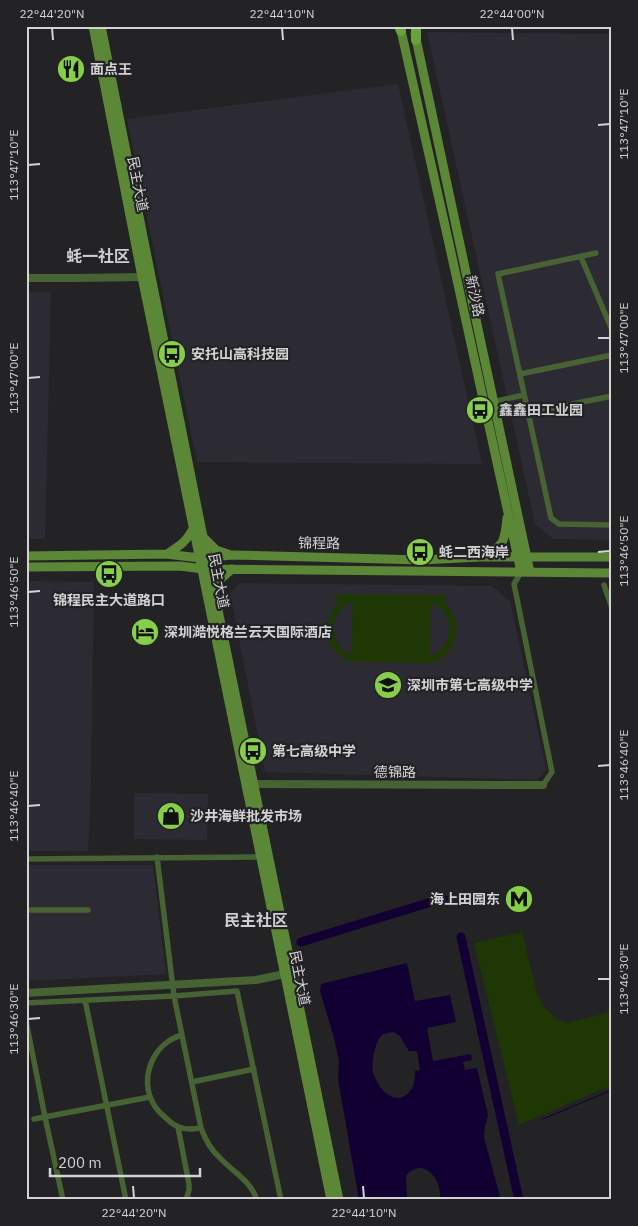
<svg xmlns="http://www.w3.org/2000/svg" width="638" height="1226" font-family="'IBM Plex Sans','Noto Sans SC',sans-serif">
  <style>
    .built { fill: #2c2b33 }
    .green { fill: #1e3704; fill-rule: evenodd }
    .water { fill: #130033; fill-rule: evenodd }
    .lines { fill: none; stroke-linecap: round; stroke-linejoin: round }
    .stream { stroke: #130033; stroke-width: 1 }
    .river { stroke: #130033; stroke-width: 9 }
    .minor { stroke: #476333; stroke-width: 5.5 }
    .tertiary { stroke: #476333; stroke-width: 8 }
    .secondary { stroke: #5b8737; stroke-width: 9 }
    .primary { stroke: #69a338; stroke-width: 10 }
    .ticks { fill: none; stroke: #d3d3d5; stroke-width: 2 }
    .labels { text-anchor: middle; stroke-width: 4.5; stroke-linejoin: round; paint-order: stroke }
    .poi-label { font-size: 14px; font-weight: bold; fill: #d3d3d5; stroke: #232225; text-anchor: start }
    .street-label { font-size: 14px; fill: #d3d3d5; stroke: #232225 }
    .quarter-label { font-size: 16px; font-weight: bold; fill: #cecdd1; stroke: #232225 }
    .neatline { fill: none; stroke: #d3d3d5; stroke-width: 2 }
    .ticks-label { font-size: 12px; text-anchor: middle; fill: #d3d3d5 }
  </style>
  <rect width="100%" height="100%" fill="#232225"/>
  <path class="built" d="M427,32l185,2v506l-59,-1 -18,-15z
    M398,84l84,380 -285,-2 -70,-343z
    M26,292h25l-6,247h-19z
    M26,581l68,1 -3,206 -3,63h-62z
    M239,583l253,3 18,15 36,168 -9,11 -272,-8 -35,-179z
    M134,793l74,1 -1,46 -73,-1z
    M26,865h127l13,109 -140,7z"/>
  <path class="green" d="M336,594l110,1v6l-2,1c21,18 15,52 -12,61l-77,-1c-31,-6 -37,-41 -15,-61h-5zM352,602h1l-2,52c-24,-8 -22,-44 1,-52zM431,604c26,6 23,44 -1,52z
    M522,932l14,57 5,14 15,16 12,4 44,-12v74l-93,40 -45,-182z"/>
  <path class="water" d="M407,963l8,38 35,-6 6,27 -29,6 6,33 38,-7 1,6 -9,2 2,8 12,-2 11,47 -4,17v5l17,63h-61c3,-20 -17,-45 -34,-24l1,24h-48l-21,-121 1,-18 -5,-23 -14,-47 1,-7zM393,1032l6,3 10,16h8l3,19 -5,1c0,10 -1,18 -9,24 -15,10 -29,-9 -33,-23 -2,-9 2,-31 9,-37 3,-2 7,-2 11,-3z"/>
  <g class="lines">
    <path class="stream" d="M543,1119l69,-29"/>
    <path class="river" d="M461,937l58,263
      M301,942l140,-43 4,1 3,3"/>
    <path class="minor" d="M596,253l-98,21 53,244 8,6 53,1
      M581,257l31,73
      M520,374l92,-19
      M492,402l32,-7
      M528,413l84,-17
      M521,572l-7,12 38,188 -9,13
      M604,585l8,23
      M157,857l17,139 27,132c4,11 10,22 19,30 13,14 31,23 37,42
      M26,859l235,-2
      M26,910h62
      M85,1000l41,200
      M26,1003l148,-7 63,-5 44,209
      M26,1021l19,96 18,83
      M182,1035c-29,8 -43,43 -29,68 3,6 8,11 13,15 4,4 10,9 16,10 6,2 12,1 19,0
      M192,1082l62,-13
      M34,1119l116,-22
      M178,1127l11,57v6l-3,10"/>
    <path class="tertiary" d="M26,278h49l72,-1
      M250,784l293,1
      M26,993l230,-13 33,-7"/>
    <path class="secondary" d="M93,26l49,251 189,923
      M101,26l102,511 136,663
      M400,26l50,222 71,324
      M415,34l115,538
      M204,538l12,12 12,4
      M167,554c14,-9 19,-12 27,-27
      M26,556l140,-2 34,4 33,-3 189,5 58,-3h132
      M483,556c21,-9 22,-16 24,-38
      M26,567l154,-1 23,3 409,4
      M214,590l3,-8 15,-13"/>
    <path class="primary" d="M399,26l2,5
      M416,40v-14"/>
  </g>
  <path class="ticks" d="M52,28l1,12M282,28l1,12M512,28l1,12M598,125l12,-1M28,165l12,-1M598,338h12M28,378l12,-1M598,552l12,-1M28,592l12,-1M598,766l12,-1M28,806l12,-1M598,979h12M28,1019l12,-1M133,1186l1,12M363,1186l1,12"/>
  <defs>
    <symbol id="restaurant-disc" viewBox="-11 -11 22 22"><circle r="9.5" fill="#87cf4a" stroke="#232225"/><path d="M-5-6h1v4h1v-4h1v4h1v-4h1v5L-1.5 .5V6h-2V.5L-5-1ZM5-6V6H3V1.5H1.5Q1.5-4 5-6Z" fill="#111"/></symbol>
    <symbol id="bus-disc" viewBox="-11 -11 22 22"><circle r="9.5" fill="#87cf4a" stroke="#232225"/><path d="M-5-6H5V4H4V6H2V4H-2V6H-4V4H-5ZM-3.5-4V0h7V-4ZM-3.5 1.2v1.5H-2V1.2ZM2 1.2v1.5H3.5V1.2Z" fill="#111"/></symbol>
    <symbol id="hotel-disc" viewBox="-11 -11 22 22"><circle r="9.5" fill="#87cf4a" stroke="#232225"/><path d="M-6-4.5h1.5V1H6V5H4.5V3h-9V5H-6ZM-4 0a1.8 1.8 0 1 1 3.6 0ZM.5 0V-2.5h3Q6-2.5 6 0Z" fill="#111"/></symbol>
    <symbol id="school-disc" viewBox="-11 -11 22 22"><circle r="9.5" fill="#87cf4a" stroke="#232225"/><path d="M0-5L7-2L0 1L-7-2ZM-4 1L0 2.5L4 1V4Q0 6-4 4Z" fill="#111"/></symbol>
    <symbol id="shop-disc" viewBox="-11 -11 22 22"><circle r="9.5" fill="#87cf4a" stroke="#232225"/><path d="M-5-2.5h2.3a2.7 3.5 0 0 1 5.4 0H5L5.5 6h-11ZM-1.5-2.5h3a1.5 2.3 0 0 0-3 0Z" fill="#111"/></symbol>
    <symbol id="metro-disc" viewBox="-11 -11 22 22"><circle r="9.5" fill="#87cf4a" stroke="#232225"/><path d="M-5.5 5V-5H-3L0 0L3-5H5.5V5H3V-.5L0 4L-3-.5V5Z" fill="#111"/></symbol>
  </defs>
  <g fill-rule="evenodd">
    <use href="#restaurant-disc" x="55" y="53" width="32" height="32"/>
    <use href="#bus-disc" x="156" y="338" width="32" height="32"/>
    <use href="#bus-disc" x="464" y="394" width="32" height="32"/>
    <use href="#bus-disc" x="404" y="536" width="32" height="32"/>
    <use href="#bus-disc" x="93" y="558" width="32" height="32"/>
    <use href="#hotel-disc" x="129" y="616" width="32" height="32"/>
    <use href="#school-disc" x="372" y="669" width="32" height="32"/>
    <use href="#bus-disc" x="237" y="735" width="32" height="32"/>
    <use href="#shop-disc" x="155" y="800" width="32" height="32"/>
    <use href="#metro-disc" x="503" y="883" width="32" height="32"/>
  </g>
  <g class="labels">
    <g class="poi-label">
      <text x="90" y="74">面点王</text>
      <text x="191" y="359">安托山高科技园</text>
      <text x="499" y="415">鑫鑫田工业园</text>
      <text x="439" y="557">蚝二西海岸</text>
      <text x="109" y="605" text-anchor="middle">锦程民主大道路口</text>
      <text x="164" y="637">深圳澔悦格兰云天国际酒店</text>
      <text x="407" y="690">深圳市第七高级中学</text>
      <text x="272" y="756">第七高级中学</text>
      <text x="190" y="821">沙井海鲜批发市场</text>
      <text x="500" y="904" text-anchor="end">海上田园东</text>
    </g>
    <g class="street-label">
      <text transform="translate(138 184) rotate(79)" y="5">民主大道</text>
      <text transform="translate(475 296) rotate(78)" y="5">新沙路</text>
      <text transform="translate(319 543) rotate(1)" y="5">锦程路</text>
      <text transform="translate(219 581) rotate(79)" y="5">民主大道</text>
      <text x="395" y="777">德锦路</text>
      <text transform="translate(300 978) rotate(79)" y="5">民主大道</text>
    </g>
    <g class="quarter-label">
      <text x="98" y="262">蚝一社区</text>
      <text x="256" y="926">民主社区</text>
    </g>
  </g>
  <rect width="638" height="1226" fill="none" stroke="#232225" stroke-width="55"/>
  <path d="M50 1168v8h150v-8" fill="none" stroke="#d3d3d5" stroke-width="2.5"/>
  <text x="58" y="1168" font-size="15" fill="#d3d3d5" stroke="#232225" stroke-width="4" paint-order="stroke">200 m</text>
  <rect x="28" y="28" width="582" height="1170" class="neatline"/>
  <g class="ticks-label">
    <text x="52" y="18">22°44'20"N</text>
    <text x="282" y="18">22°44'10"N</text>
    <text x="512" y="18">22°44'00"N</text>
    <text transform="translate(624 124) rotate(-90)" y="4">113°47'10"E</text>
    <text transform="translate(14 165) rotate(-90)" y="4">113°47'10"E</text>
    <text transform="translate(624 338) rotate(-90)" y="4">113°47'00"E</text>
    <text transform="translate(14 378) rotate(-90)" y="4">113°47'00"E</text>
    <text transform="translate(624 551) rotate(-90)" y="4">113°46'50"E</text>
    <text transform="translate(14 592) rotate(-90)" y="4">113°46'50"E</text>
    <text transform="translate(624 765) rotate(-90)" y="4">113°46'40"E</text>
    <text transform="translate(14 806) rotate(-90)" y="4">113°46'40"E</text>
    <text transform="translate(624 979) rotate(-90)" y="4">113°46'30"E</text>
    <text transform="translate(14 1019) rotate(-90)" y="4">113°46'30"E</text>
    <text x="134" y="1217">22°44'20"N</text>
    <text x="364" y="1217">22°44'10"N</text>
  </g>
</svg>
